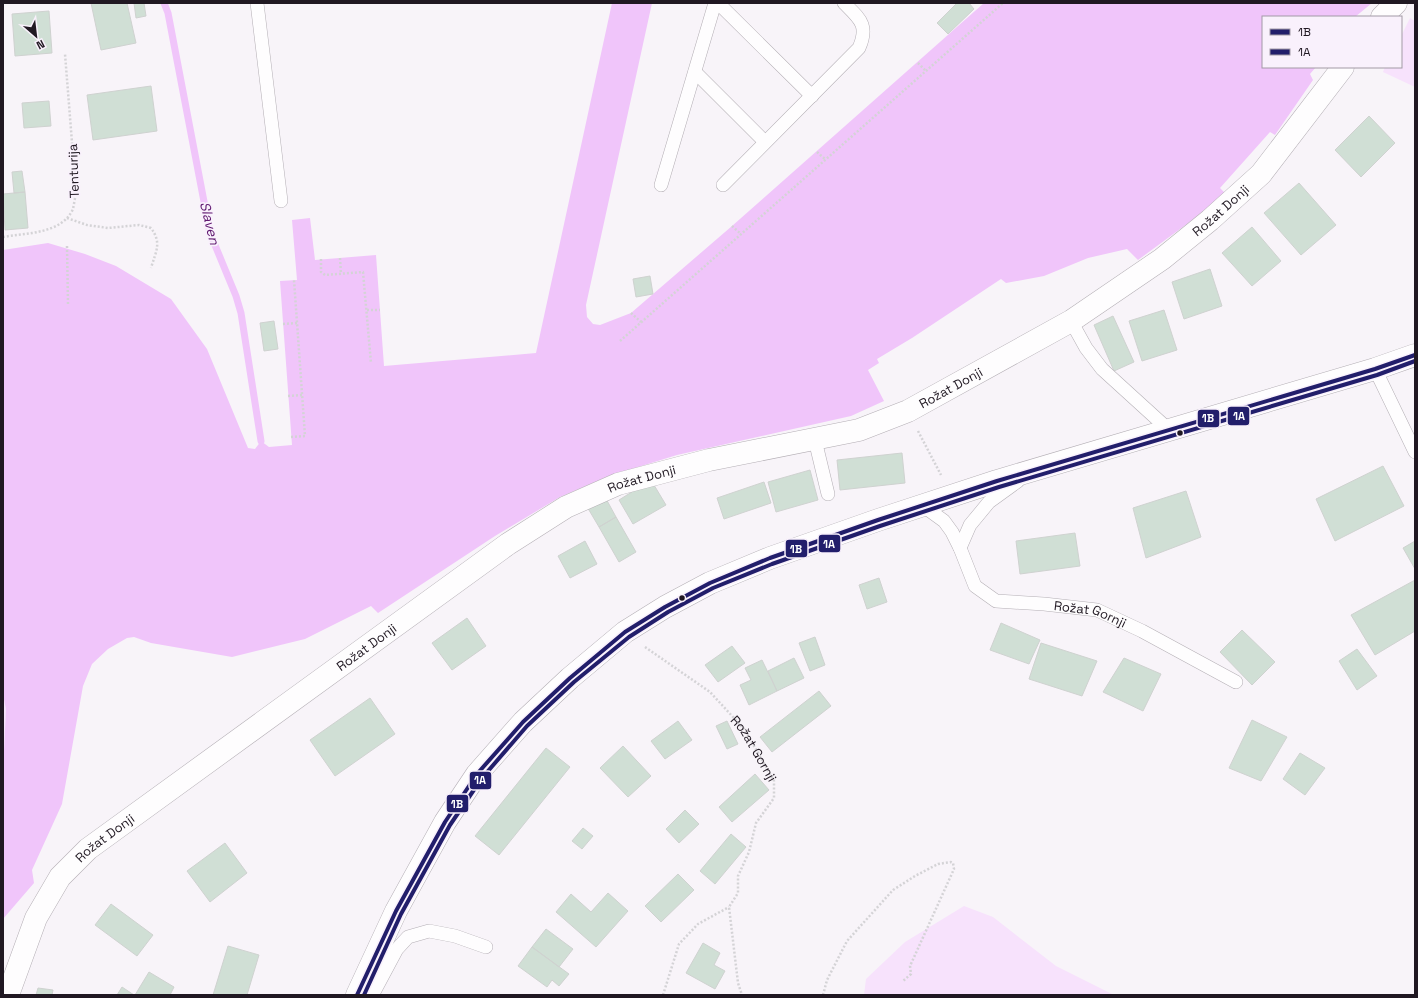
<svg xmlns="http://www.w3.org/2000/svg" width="1418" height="998" font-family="'Space Grotesk',sans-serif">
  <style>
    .green { fill: #f7e2fc }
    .water { fill: #f0c5fa }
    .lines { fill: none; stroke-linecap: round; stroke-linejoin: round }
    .stream { stroke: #f0c5fa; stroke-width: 7 }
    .building { fill: #d0dfd5; stroke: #cfd2d0 }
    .lane-casing { stroke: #b4afb5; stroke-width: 14 }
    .street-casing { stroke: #b4afb5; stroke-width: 23 }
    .secondary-casing { stroke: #b4afb5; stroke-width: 23 }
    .path { stroke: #d4d3d6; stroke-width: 2.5; stroke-dasharray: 2 2; stroke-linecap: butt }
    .lane { stroke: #fefdfe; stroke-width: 13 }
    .street { stroke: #fefdfe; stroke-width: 22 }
    .secondary { stroke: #fefdfe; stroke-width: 22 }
    .bus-1-casing { stroke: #f9f1fc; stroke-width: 7 }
    .bus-2-casing { stroke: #f9f1fc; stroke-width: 7 }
    .bus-1 { stroke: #221e6b; stroke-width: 4 }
    .bus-2 { stroke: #221e6b; stroke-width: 4 }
    .bus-dot { fill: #201822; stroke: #f9f1fc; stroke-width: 1.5 }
    .labels { text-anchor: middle; stroke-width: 3.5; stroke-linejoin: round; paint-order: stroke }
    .street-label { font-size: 13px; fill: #201822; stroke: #f9f1fc }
    .water-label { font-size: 14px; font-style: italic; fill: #5f186f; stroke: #f9f1fc }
    .line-badge { stroke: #f9f1fc; stroke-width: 1.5 }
    .badge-label { font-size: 11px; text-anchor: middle; font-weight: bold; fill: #fff }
  </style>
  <rect width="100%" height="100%" fill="#f8f4f9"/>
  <path class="green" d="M1410,18l5,3v66l-32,-15 2,-5h16v-31z
    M3,695l3,14 -3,62z
    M964,906l29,11 63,49 58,29h-250l2,-16 39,-37z"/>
  <path class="water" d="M612,3h40l-66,302 1,12 6,7 7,1 31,-12 101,-87 252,-223h388l-17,14h-92v50h53l-6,7 3,6 -38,55 -5,-3 -50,56 5,5 -34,28 -53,39 -11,-11 -39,9 -44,18 -38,7 -5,-4 -89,59 -35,21 2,4 -11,7 16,31 -33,15 -174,39 -68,21 -49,21 -65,39 -117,77 -7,-7 -66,33 -73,18 -81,-14 -17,-6 -7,1 -19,11 -16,15 -9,22 -21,118 -30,66 2,13 -31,36v-148l3,-62 -3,-14v-445l45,-7 37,11 31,12 55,33 36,50 41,99 7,1 6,-8 8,6 23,-2 -12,-164 17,-1 -5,-60 18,-2 5,42 61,-5 8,111 152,-13z"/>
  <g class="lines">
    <path class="stream" d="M164,3l4,10 42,220 26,63 5,17 20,128"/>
  </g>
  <path class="building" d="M91,3h36l9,40 -35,7z
    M134,3h10l2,13 -10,2z
    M957,3h12l5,6 -26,25 -11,-11z
    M49,11l3,42 -37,3 -3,-42z
    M151,86l6,45 -64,9 -6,-45z
    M49,101l2,25 -27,2 -2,-25z
    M1369,116l26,27 -34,34 -26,-27z
    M22,171l3,21 -11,1 -2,-21z
    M1299,183l37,42 -35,30 -37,-42z
    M25,192l3,36 -23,2 -2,-36z
    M1252,227l29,34 -29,25 -30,-33z
    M1210,269l12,37 -38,13 -12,-37z
    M650,276l3,18 -17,3 -3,-18z
    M1164,310l13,40 -35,11 -13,-40z
    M1113,316l21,46 -20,9 -20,-46z
    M274,321l4,28 -14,2 -4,-28z
    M902,453l3,30 -65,7 -3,-30z
    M1383,466l21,40 -69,35 -19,-42z
    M810,470l8,30 -42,12 -8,-30z
    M651,480l15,25 -33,19 -14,-24z
    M764,482l7,21 -47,16 -7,-21z
    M1186,491l15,46 -55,21 -13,-50z
    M604,495l12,22 -17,10 -13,-22z
    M616,517l20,35 -17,10 -20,-35z
    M1075,533l5,33 -60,8 -4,-33z
    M585,541l12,23 -27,14 -12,-22z
    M1415,541v28l-12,-21z
    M879,578l8,24 -20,7 -8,-24z
    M1415,580v51l-40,24 -24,-40z
    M467,618l19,28 -34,24 -20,-27z
    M1001,623l39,17 -11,24 -39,-14z
    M1242,630l33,32 -23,23 -32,-33z
    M815,637l10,28 -15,6 -11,-28z
    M1041,643l56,18 -15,35 -53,-17z
    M732,646l13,17 -27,19 -13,-17z
    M1357,649l20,27 -20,14 -18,-29z
    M794,658l10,20 -27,13 -9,-20z
    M1124,658l37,16 -18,37 -40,-19z
    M762,660l15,31 -28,14 -9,-20 11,-5 -6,-12z
    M819,691l12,15 -59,46 -12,-15z
    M370,698l25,36 -60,42 -25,-36z
    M1252,720l35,17 -26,44 -32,-13z
    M678,721l14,19 -27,19 -14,-18z
    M727,721l11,23 -11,5 -11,-23z
    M623,746l28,30 -23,21 -28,-29z
    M546,748l24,19 -71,88 -24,-19z
    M1300,753l25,15 -20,27 -22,-16z
    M755,774l14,16 -37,32 -13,-15z
    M685,810l14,14 -20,19 -13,-14z
    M583,828l10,8 -11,13 -10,-8z
    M731,834l15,13 -31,37 -15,-13z
    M225,843l22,30 -37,29 -23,-31z
    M678,874l16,16 -33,32 -16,-16z
    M608,893l20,18 -32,36 -40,-35 15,-18 20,18z
    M111,904l42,31 -16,21 -42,-31z
    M546,929l27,20 -14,18 -27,-20z
    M703,943l17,10 -6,12 11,6 -10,18 -29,-16z
    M228,946l31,9 -12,40h-34z
    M532,947l37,27 -10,12 -7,-6 -5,7 -29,-21z
    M149,972l25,15 -4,8h-35z
    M122,987l12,8h-17z
    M38,988l15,2 -1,5h-16z"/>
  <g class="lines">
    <defs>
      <g id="lane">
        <path d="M257,3l24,198"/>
        <path d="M718,3l94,93"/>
        <path d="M695,72l70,70"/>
        <path d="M661,185l54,-182"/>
        <path d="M723,185l136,-137c10,-23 1,-29 -15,-45"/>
        <path d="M1071,321l15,27 16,21 67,61"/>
        <path d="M1375,369l40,83"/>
        <path d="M815,440l13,54"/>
        <path id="s2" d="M922,505l22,16 8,11 8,16 15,38 21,15 48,3 53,6 45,21 94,51"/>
        <path d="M960,548l10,-23 19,-23 29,-21"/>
        <path d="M371,995l3,-3 23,-43 11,-12 21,-6 26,5 31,11"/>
      </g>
      <g id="street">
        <path d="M1382,17l14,-14"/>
        <path id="s3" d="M8,995l28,-77 24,-41 28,-28 420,-305 58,-37 52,-23 91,-24 150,-30 49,-19 163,-90 91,-62 48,-39 51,-46 82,-107"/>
      </g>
      <path id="secondary" d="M357,995l39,-84 49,-89 32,-48 46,-52 47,-44 55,-46 40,-25 45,-24 60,-25 108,-38 119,-39 172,-51 206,-61 40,-14"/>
    </defs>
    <use href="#lane" class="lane-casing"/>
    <use href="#street" class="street-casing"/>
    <use href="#secondary" class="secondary-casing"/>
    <g class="path">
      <path d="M918,63l8,8"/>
      <path d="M817,152l8,7"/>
      <path d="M67,218l20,7 21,3 31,-3 12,3c11,15 5,23 0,40"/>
      <path d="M732,226l9,8"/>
      <path d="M3,237c23,-4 59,-3 70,-28 1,-5 2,-11 3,-16l-11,-139"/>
      <path d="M67,246l1,58"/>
      <path d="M340,258l1,16"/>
      <path d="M321,259v13l4,3 38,-3 8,91"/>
      <path d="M367,310h13"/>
      <path d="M631,313l10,9"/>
      <path d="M283,324l14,-1"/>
      <path d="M620,341l383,-338"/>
      <path d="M288,396l14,-1"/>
      <path d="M918,431l23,44"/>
      <path d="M291,437l14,-1 -11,-156"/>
      <path id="s1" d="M645,647l65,45 35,38 29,51v17l-18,25 -7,29 -11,24v17l-9,14 9,76 4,12"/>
      <path d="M663,995l16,-51 19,-20 31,-17"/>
      <path d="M823,995l4,-15 20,-39 46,-51 22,-14 23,-12 13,-2 2,1 1,6 -44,97 1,8 -8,7"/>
    </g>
    <use href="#lane" class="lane"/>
    <use href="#street" class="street"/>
    <use href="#secondary" class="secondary"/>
    <defs>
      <path id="bus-1" d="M357,995l39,-84 49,-89 32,-48 46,-52 47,-44 55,-46 40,-25 45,-24 60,-25 108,-38 119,-39 378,-112 40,-14"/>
      <path id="bus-2" d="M364,995l37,-81 49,-89 32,-47 45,-52 47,-44 55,-45 39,-25 45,-24 59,-24 108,-38 119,-39 378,-112 38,-14"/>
    </defs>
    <use href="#bus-1" class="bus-1-casing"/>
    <use href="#bus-2" class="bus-2-casing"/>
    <use href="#bus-1" class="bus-1"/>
    <use href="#bus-2" class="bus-2"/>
  </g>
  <g class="bus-dot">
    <circle cx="1180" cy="433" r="3.5"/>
    <circle cx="682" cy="598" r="3.5"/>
  </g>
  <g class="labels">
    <g class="street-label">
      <text transform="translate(73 171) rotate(-92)" y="5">Tenturija</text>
      <text dy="5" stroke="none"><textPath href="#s3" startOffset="1486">Rožat Donji</textPath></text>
      <text dy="5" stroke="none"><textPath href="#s3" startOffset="1162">Rožat Donji</textPath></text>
      <text dy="5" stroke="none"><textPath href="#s3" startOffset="838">Rožat Donji</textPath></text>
      <text dy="5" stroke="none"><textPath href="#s2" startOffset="221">Rožat Gornji</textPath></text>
      <text dy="5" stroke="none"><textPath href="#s3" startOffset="513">Rožat Donji</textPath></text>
      <text dy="5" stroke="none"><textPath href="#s1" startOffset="151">Rožat Gornji</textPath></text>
      <text dy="5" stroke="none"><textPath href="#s3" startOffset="189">Rožat Donji</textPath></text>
    </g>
    <g class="water-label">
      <text transform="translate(210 223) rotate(76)" y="5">Slaven</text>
    </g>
  </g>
  <g class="line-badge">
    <rect x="1227" y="406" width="23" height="20" rx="4" fill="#221e6b"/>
    <rect x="1197" y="409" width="23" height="19" rx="4" fill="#221e6b"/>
    <rect x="818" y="534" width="23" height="19" rx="4" fill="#221e6b"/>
    <rect x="785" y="539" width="23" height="19" rx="4" fill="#221e6b"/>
    <rect x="469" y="771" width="23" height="19" rx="4" fill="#221e6b"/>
    <rect x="446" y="794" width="23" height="19" rx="4" fill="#221e6b"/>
  </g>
  <g class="badge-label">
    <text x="1239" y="420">1A</text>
    <text x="1208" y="422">1B</text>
    <text x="829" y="548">1A</text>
    <text x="796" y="553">1B</text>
    <text x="480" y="784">1A</text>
    <text x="457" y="808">1B</text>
  </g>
  <rect width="1418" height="998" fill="none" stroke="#201822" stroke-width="8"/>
  <rect x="1262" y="16" width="140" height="52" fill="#f9f1fc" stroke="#a29aa5"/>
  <rect x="1270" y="29" width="20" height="6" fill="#221e6b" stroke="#a29aa5"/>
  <text x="1298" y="36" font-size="12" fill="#201822">1B</text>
  <rect x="1270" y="49" width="20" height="6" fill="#221e6b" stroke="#a29aa5"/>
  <text x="1298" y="56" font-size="12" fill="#201822">1A</text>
  <g transform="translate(36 36) rotate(152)" stroke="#f9f1fc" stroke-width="3" paint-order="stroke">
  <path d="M0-3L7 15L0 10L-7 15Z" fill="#201822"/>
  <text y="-6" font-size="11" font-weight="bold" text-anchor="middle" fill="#201822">N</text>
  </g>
</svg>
